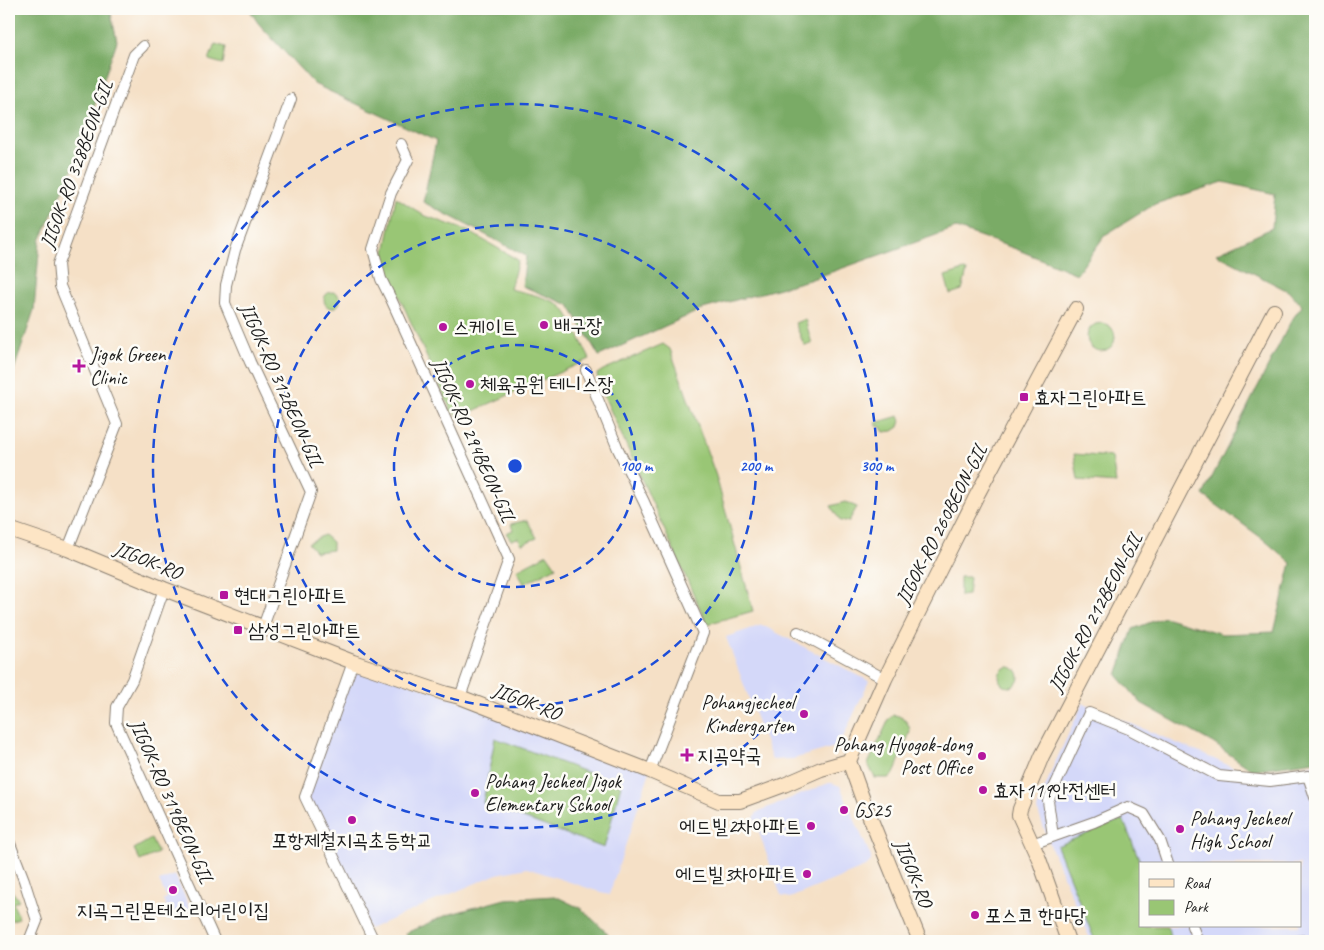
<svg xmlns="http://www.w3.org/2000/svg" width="1324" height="950" font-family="Caveat,'Poor Story',sans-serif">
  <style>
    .built { fill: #d4d8f9; fill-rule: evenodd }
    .green { fill: #99c674; stroke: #5a7148 }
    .forest { fill: #7aab66; stroke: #4b6441 }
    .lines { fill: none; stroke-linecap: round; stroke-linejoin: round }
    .street-casing { stroke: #887e71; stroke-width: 12 }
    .secondary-casing { stroke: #887e71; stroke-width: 16 }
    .street { stroke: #fff; stroke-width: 10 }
    .secondary { stroke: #fde5c5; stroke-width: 14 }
    .ring { fill: none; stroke: #1d4ed8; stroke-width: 2.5; stroke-dasharray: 9 6 }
    .poi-dot { fill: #b5179e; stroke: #fdfcf7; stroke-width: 2 }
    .labels { text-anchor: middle; stroke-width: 5; stroke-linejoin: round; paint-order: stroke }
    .street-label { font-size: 20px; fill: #1c1c1c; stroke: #fdfcf7 }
    .poi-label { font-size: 20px; fill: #1c1c1c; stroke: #fdfcf7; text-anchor: start }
    .centre { fill: #1d4ed8; stroke: #fdfcf7; stroke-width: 2.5 }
    .ring-label { font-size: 15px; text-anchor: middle; font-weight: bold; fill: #1d4ed8; stroke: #fdfcf7; stroke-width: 5; stroke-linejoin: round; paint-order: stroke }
  </style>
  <rect width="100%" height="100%" fill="#fdfcf7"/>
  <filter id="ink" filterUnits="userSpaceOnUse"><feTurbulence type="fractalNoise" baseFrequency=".02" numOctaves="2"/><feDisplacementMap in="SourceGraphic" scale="10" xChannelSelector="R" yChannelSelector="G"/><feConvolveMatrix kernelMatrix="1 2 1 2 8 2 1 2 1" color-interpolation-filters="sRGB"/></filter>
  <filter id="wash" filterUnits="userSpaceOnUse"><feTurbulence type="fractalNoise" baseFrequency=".0096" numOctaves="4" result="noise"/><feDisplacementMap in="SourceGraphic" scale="20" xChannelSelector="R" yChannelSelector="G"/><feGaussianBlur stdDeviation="1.12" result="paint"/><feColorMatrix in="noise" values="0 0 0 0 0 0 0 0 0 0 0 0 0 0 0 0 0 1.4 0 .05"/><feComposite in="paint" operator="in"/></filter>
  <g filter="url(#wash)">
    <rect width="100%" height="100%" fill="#f5e0c6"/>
    <path class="built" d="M762,625l107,56 -30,65 -46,13 -21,1 -46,-123z
      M353,662l297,109 -41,124 -82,-27 -30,6 -128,55 -64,-132z
      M1083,703l166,71 66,-10v177h-224l-39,-91 -15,-41 16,-42zM1140,864h160v62h-160z
      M829,783h3l8,3 31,71v4l-6,6 -75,31 -9,-2 -27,-78 2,-4 3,-3z
      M175,875l16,35 -19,10 -9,-20 4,-2 -8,-17z"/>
    <path class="green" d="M215,44l11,3 -3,17 -14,-4z
      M396,197l27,18 45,16 50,29 -8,29c12,3 43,9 52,18 12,14 19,36 28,52l-126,56c-6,1 -9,0 -13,-4l-65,-144 -1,-15z
      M964,270l3,1 -5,19 -12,4 -5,-18z
      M324 300a8 8 0 1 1 16 0a8 8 0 1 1-16 0Z
      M805,319l7,25 -8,1 -9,-22z
      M1087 337a14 14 0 1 1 28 0a14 14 0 1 1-28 0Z
      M663,344l7,5 46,127 37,135 -46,13 -108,-239 -2,-11 6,-4z
      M899,416l2,5 -2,6 -6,4 -9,1 -4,-6h-3l-2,-3z
      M1074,454l38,3 4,26 -38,-3z
      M845,502l12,5 -8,14h-9l-9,-15z
      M527,520l10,18 -15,6 -4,-6 -7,2 -5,-7 7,-3 -2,-6z
      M324,535l8,7v8l-16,2 -8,-9z
      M547,554l9,13 -32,17 -7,-14z
      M960,577h10l-2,18 -8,1z
      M999 677a10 10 0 1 1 20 0a10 10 0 1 1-20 0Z
      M893,715c9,0 17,8 17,17l-16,42 -6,4h-13l-7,-14 21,-45z
      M495,738l126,47 -17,63 -121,-45z
      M1123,819l18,45h-1v62h27l6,15h-78l-38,-95z
      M151,839l7,14 -18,8 -6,-12z
      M11,890l8,10 -6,3 6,15 -10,3v-30z"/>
    <path class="forest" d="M9,9h101l7,32 -44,127 -33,73 -6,69 -25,75z
      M249,9h1066v752l-63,9 -39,-27 -72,-40 -24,-28 16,-46 31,-12 58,17 52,-2 17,-69 -28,-24 -60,-44 88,-174 11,-15 -14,-15 -72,-37 56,-26 3,-34 -52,-12 -68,22 -50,31 -28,39 -61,-25 -60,-21 -147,52 -106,29 -104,47 -30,-51 -47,-19 4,-30 -103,-54 13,-61 -122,-57 -56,-61z
      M555,896l27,13 33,32h-206l-3,-8 41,-18 58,-16z"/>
  </g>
  <g filter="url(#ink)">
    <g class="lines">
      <defs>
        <path id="street" d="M401,144l7,16 -17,33 -18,56 8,30 10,20 118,260 -49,138
          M586,370l32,79 26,53 59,131 -53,138
          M68,549l49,-125 -57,-138 -2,-22 76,-209 9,-9
          M164,589l-32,91 -15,27 -1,16 99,218
          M263,627l48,-135 -61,-130 -25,-59 1,-18 9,-35 56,-151
          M798,632l87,47
          M353,662l-48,135 69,144
          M1308,776l7,21
          M1053,836l-5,-35 41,-88 40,16 90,47 51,5 38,-5 7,4
          M9,841l15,39 13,41 -8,20
          M1032,844l62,-22 34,-15 16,7 16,26 8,24
          M1192,926l6,15
          M1296,941l19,-1"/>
        <path id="secondary" d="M9,529l59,20 96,40 189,73 91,31 16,4 190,74 69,30h21l44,-16 37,-16 28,-8
          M849,761l36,-82 92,-184 99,-186
          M849,761l14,39 57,141
          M1068,941l-29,-82 -20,-44 1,-6 22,-53 232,-445"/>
      </defs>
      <use href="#street" class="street-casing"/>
      <use href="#secondary" class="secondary-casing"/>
      <use href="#street" class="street"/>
      <use href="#secondary" class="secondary"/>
    </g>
  </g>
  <g class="ring">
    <circle cx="515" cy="466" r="121"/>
    <circle cx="515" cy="466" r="241"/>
    <circle cx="515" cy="466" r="362"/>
  </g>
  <g class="poi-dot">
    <circle cx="544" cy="325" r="5"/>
    <circle cx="443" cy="327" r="5"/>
    <path d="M76.5 358.5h5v5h5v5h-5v5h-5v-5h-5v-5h5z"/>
    <circle cx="470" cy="384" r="5"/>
    <rect x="1019" y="392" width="10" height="10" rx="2.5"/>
    <rect x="219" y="590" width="10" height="10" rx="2.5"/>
    <rect x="233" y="625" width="10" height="10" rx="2.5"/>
    <circle cx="804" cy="714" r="5"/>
    <path d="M684.5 747.5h5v5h5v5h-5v5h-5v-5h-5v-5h5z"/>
    <circle cx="982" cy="756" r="5"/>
    <circle cx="983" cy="790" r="5"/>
    <circle cx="475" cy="793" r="5"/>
    <circle cx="844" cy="810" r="5"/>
    <circle cx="352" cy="820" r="5"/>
    <circle cx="811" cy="826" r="5"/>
    <circle cx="1180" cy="829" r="5"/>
    <circle cx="807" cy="874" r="5"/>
    <circle cx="173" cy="890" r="5"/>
    <circle cx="975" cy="915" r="5"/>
  </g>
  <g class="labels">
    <g class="street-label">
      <text transform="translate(76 164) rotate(-70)" y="7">JIGOK-RO 328BEON-GIL</text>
      <text transform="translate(282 385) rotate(66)" y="7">JIGOK-RO 312BEON-GIL</text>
      <text transform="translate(474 440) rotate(66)" y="7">JIGOK-RO 294BEON-GIL</text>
      <text transform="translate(941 524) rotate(-63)" y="7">JIGOK-RO 260BEON-GIL</text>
      <text transform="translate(148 560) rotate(22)" y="7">JIGOK-RO</text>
      <text transform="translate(1095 612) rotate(-62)" y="7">JIGOK-RO 212BEON-GIL</text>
      <text transform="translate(527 701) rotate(21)" y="7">JIGOK-RO</text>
      <text transform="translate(172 801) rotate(66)" y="7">JIGOK-RO 319BEON-GIL</text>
      <text transform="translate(914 873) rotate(68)" y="7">JIGOK-RO</text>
    </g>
    <g class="poi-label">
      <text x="554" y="332">배구장</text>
      <text x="453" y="334">스케이트</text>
      <text x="90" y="361">Jigok Green<tspan x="90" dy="23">Clinic</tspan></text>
      <text x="480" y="391">체육공원 테니스장</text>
      <text x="1034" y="404">효자그린아파트</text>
      <text x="234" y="602">현대그린아파트</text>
      <text x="248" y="637">삼성그린아파트</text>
      <text x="794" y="709" text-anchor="end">Pohangjecheol<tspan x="794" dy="23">Kindergarten</tspan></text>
      <text x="972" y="751" text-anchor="end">Pohang Hyogok-dong<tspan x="972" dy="23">Post Office</tspan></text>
      <text x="697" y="762">지곡약국</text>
      <text x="485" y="788">Pohang Jecheol Jigok<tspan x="485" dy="23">Elementary School</tspan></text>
      <text x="993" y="797">효자119안전센터</text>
      <text x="854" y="817">GS25</text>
      <text x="1190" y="825">Pohang Jecheol<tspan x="1190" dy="23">High School</tspan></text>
      <text x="801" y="833" text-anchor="end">에드빌2차아파트</text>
      <text x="352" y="847" text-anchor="middle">포항제철지곡초등학교</text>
      <text x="797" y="881" text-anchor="end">에드빌3차아파트</text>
      <text x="173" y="917" text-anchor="middle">지곡그린몬테소리어린이집</text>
      <text x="985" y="922">포스코 한마당</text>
    </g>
  </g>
  <circle cx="515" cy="466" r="8" class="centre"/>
  <g class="ring-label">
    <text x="636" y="471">100 m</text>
    <text x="756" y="471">200 m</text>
    <text x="877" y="471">300 m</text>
  </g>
  <rect width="1324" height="950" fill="none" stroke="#fdfcf7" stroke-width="30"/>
  <rect x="1139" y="862" width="162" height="65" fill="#fdfcf7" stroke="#a3a29f"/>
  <rect x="1149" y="879" width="25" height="8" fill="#fde5c5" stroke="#a3a29f"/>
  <text x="1184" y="888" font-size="15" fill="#1c1c1c">Road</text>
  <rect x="1149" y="900" width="25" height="15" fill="#99c674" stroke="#a3a29f"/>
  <text x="1184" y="912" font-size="15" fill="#1c1c1c">Park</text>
</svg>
